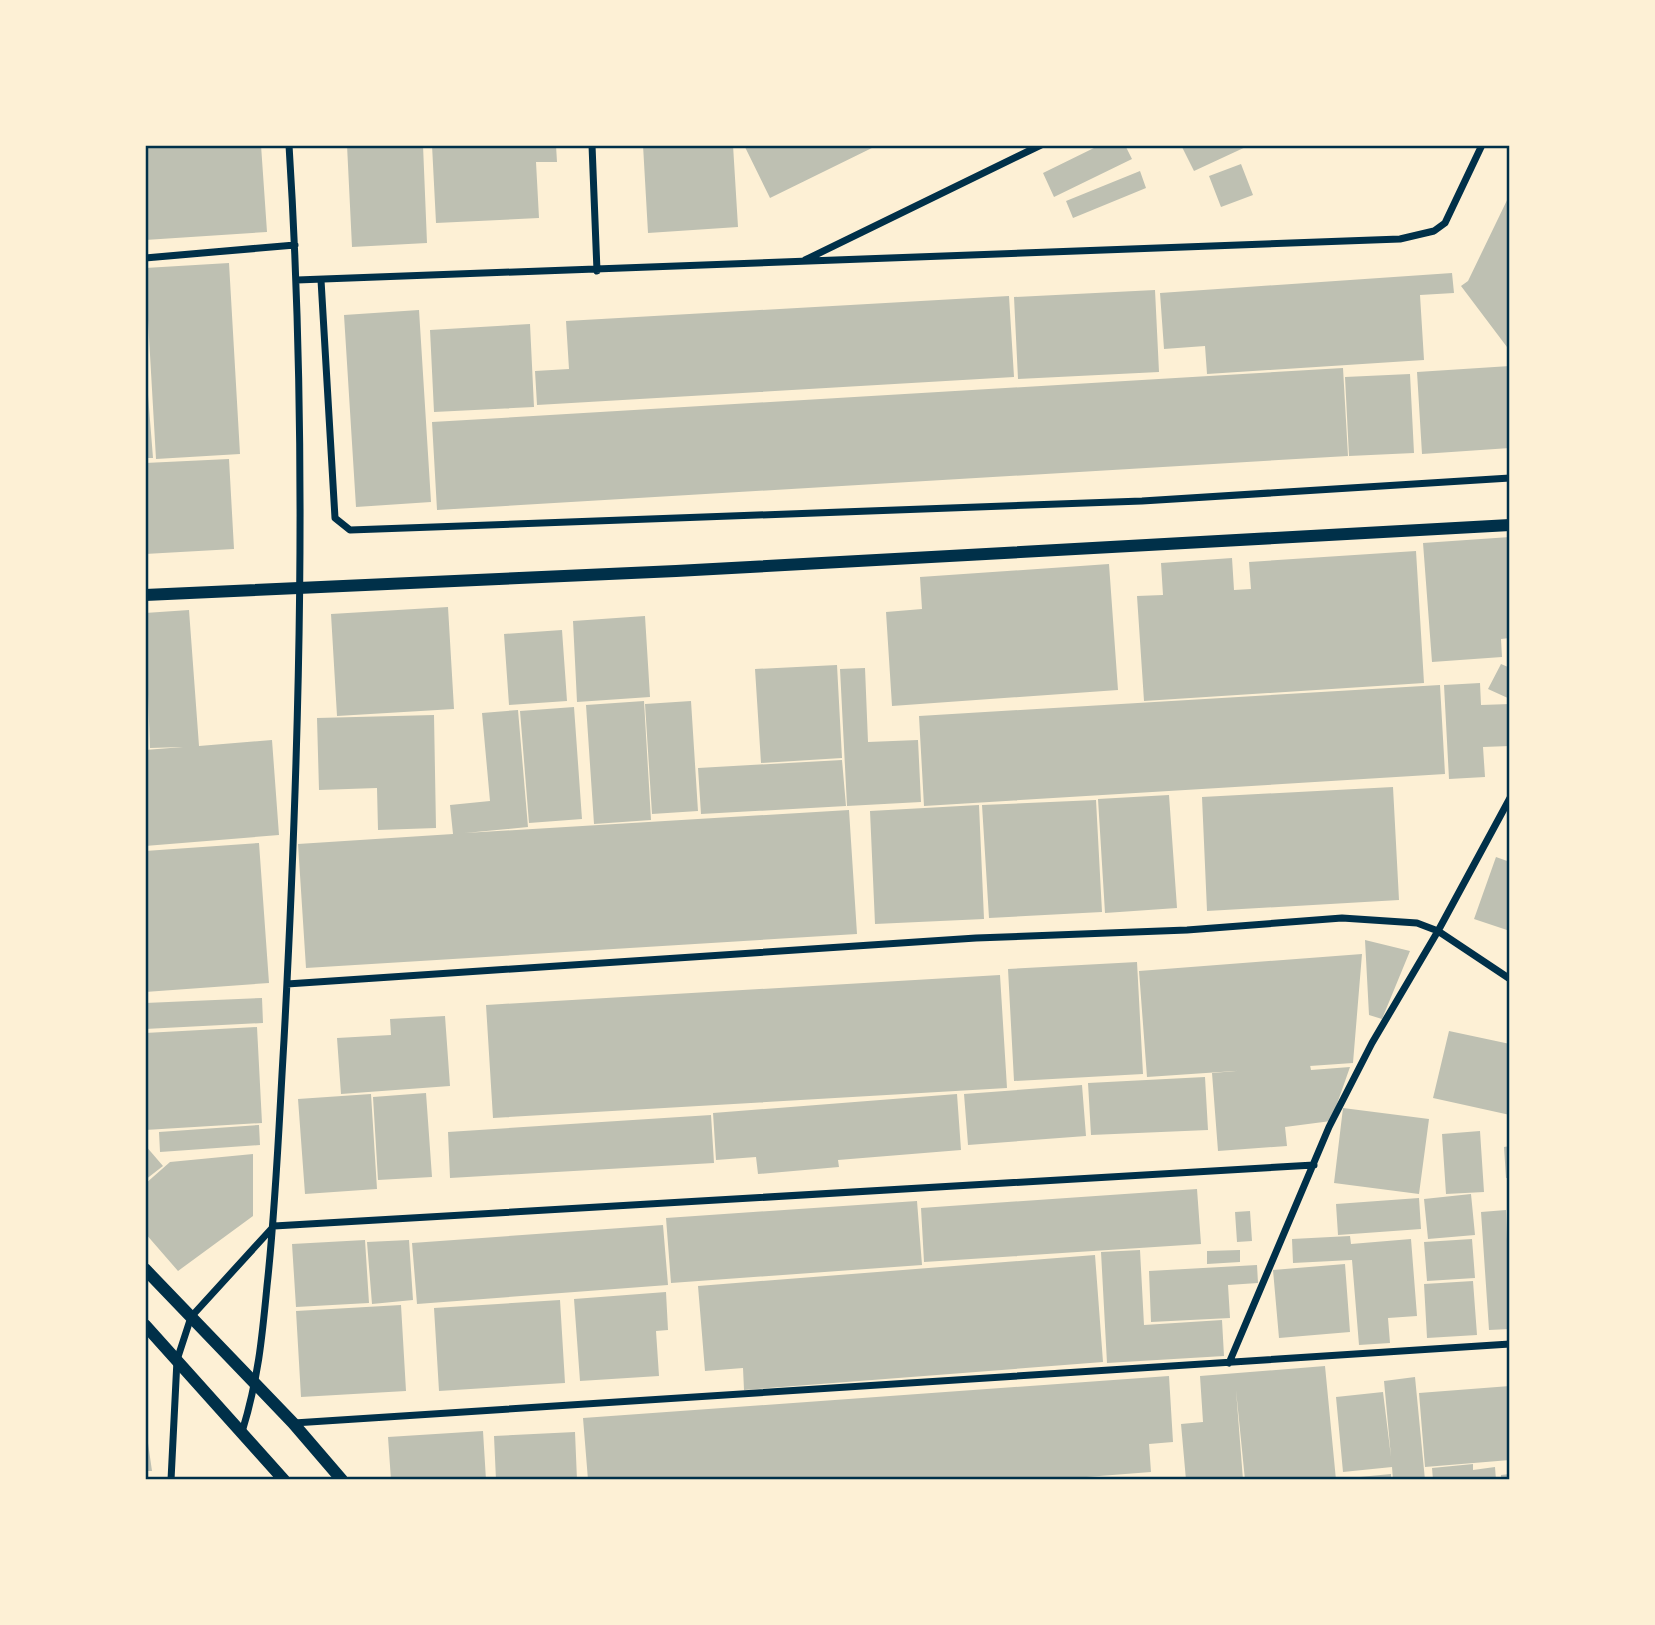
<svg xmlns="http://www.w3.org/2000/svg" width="1655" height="1625" font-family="'Alegreya Sans',sans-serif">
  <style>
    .building { fill: #bec0b2 }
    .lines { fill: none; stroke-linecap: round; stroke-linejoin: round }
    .minor { stroke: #003049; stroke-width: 7 }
    .tertiary { stroke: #003049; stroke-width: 12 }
    .neatline { fill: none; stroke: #003049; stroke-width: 2.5 }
  </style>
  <rect width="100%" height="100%" fill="#fdf0d5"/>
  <path class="building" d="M145,145h116l6,87 -122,8z
    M347,145h76l4,98 -75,4z
    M432,145h124l1,17h-21l3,56 -103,5z
    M643,145h90l5,82 -90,6z
    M744,145h134l-108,53z
    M1100,145h25l7,14 -78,38 -11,-24z
    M1181,145h69l-56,26z
    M1241,164l12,31 -32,12 -12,-31z
    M1140,171l6,17 -73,30 -7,-17z
    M1510,194v157l-49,-65 7,-5z
    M229,263l11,191 -84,5 -11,-191z
    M1452,273l2,20 -34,2 4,65 -217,14 -2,-28 -41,3 -4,-56z
    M1155,290l4,82 -141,7 -4,-82z
    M1009,296l5,81 -477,28 -2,-34 34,-2 -3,-48z
    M419,310l12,192 -75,5 -12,-192z
    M530,324l4,83 -100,5 -4,-82z
    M145,357l8,101h-8z
    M1510,366v82l-88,6 -5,-82z
    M1343,368l5,88 -911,54 -5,-88z
    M1410,374l4,79 -65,3 -4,-79z
    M229,459l5,90 -89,5v-91z
    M1510,537v101l-9,1 1,18 -70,5 -9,-119z
    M1416,551l8,132 -280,18 -7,-105 26,-1 -2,-32 71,-5 2,32 17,-1 -2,-27z
    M1109,564l9,126 -226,16 -6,-94 36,-3 -2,-32z
    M448,607l6,102 -117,7 -6,-102z
    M189,610l10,136 73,-6 7,95 -134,11v-96l38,-3 -33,1 -5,-135z
    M645,616l5,81 -73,5 -4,-81z
    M562,630l5,71 -58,4 -5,-71z
    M1510,662v37l-22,-10 13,-25 7,3z
    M837,665l5,93 -81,5 -6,-94z
    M865,668l3,74 50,-2 3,62 -74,4 -7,-137z
    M1480,683l1,22 29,-1v42l-27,1 2,30 -36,2 -5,-94z
    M1440,685l5,89 -521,32 -5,-90z
    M644,701l7,119 -57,4 -8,-119z
    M691,701l7,110 -46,3 -7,-110z
    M574,707l8,112 -53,4 -9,-112z
    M518,710l10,117 -63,6 384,-23 8,124 -551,34 -8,-124 155,-10 -3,-29 40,-4 -8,-88z
    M434,715l2,113 -58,2 -1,-42 -58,2 -2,-72z
    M842,760l4,46 -145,8 -3,-46z
    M1393,787l6,113 -192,11 -5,-114z
    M1169,795l8,113 -72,5 -7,-114z
    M1096,800l6,112 -113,6 -7,-113z
    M979,805l5,114 -109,5 -5,-113z
    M259,843l10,140 -124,9v-141z
    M1496,857l14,5v69l-36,-12z
    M1365,940l45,11 -28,68 -13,-4z
    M1362,954l-9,109 -206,14 -8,-106z
    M1137,962l6,112 -129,7 -6,-112z
    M1000,975l7,113 -514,30 -7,-113z
    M262,998l1,25 -118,6v-26z
    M445,1016l5,70 -109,8 -4,-56 54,-3 -1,-16z
    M257,1027l5,96 -117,7v-97z
    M1449,1031l61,13v71l-77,-17z
    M1310,1065l1,5 39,-3 -19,54 -46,6 2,19 -69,5 -6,-78z
    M1205,1077l3,53 -117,5 -3,-52z
    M1082,1085l4,51 -118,9 -4,-51z
    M426,1093l6,84 -54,3 -5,-83z
    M371,1094l6,95 -72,5 -7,-95z
    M957,1094l4,56 -123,10 1,7 -81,7 -2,-17 -40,3 -3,-47z
    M1343,1108l86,11 -10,75 -85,-11z
    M711,1115l3,48 -264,15 -2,-46z
    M259,1125l1,20 -100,7 -1,-20z
    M1480,1131l4,61 -38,2 -4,-60z
    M145,1145l18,21 -18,14z
    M1510,1146v32h-4l-2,-31z
    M253,1154v62l-75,55 -33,-38v-49l25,-22z
    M1197,1189l4,55 -277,18 -3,-54z
    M1471,1194l4,41 -47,4 -4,-40z
    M1419,1198l2,31 -83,6 -2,-31z
    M917,1201l5,64 -251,18 -5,-65z
    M1506,1210l4,119 -21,1 -8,-118z
    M1250,1211l2,30 -15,1 -2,-30z
    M663,1225l5,60 -251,19 -5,-61z
    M1350,1236l1,8 60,-5 6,77 -29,2 2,25 -31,2 -7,-85 -59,3 -1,-24z
    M1472,1239l3,39 -48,3 -3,-39z
    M365,1240l4,63 -73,4 -4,-63z
    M409,1240l4,60 -41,4 -5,-62z
    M1140,1250l4,75 78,-5 2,36 -117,7 -6,-111z
    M1240,1250v12l-33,2v-13z
    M1095,1255l8,107 -359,28 -1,-22 -38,3 -7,-85z
    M1345,1264l5,68 -71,6 -6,-68z
    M1257,1265l1,18 -30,2 2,33 -79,4 -2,-51z
    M1473,1281l4,54 -50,3 -3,-54z
    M666,1292l2,38 -12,1 3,45 -79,5 -6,-82z
    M560,1300l5,83 -126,8 -5,-83z
    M401,1305l5,86 -105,6 -5,-86z
    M1325,1366l11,114h-91l-9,-90 7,90h-57l-5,-56 22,-2 -3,-46z
    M1169,1376l4,66 -24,2 2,28 -103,8h-460l-5,-62z
    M1415,1377l10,103h-32l-1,-13 -49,5 -7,-75 47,-5 8,65 -7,-76z
    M1510,1386v74l-85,7 -6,-74z
    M145,1422l7,49h-7z
    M483,1431l3,49h-95l-3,-43z
    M575,1432l2,48h-81l-2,-44z
    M1473,1464v6l22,-3 1,13h-63l-1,-12z
    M1391,1474v6h-42v-2z
    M1510,1474v6h-9v-5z"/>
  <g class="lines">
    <path class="minor" d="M592,145l5,126
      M145,258l150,-13
      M805,260l236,-115
      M297,280l1103,-41 34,-8 11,-8 37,-78
      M321,280l14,238 15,12 792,-29 368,-23
      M287,984l689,-46 211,-8 155,-12 75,5 21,8 72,48
      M1229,1363l100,-236 43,-84 66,-112 72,-133
      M294,1423l1216,-79
      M242,1432c16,-52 20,-93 25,-146 9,-82 12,-164 17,-246 16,-298 24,-597 5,-895
      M171,1480l6,-120 14,-43 83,-91 1040,-61"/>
    <path class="tertiary" d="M145,595l531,-24 834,-46
      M145,1269l148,154 49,57
      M145,1325l139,155"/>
  </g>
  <rect width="1655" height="1625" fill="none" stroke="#fdf0d5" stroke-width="294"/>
  <rect x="147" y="147" width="1361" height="1331" class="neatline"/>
</svg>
